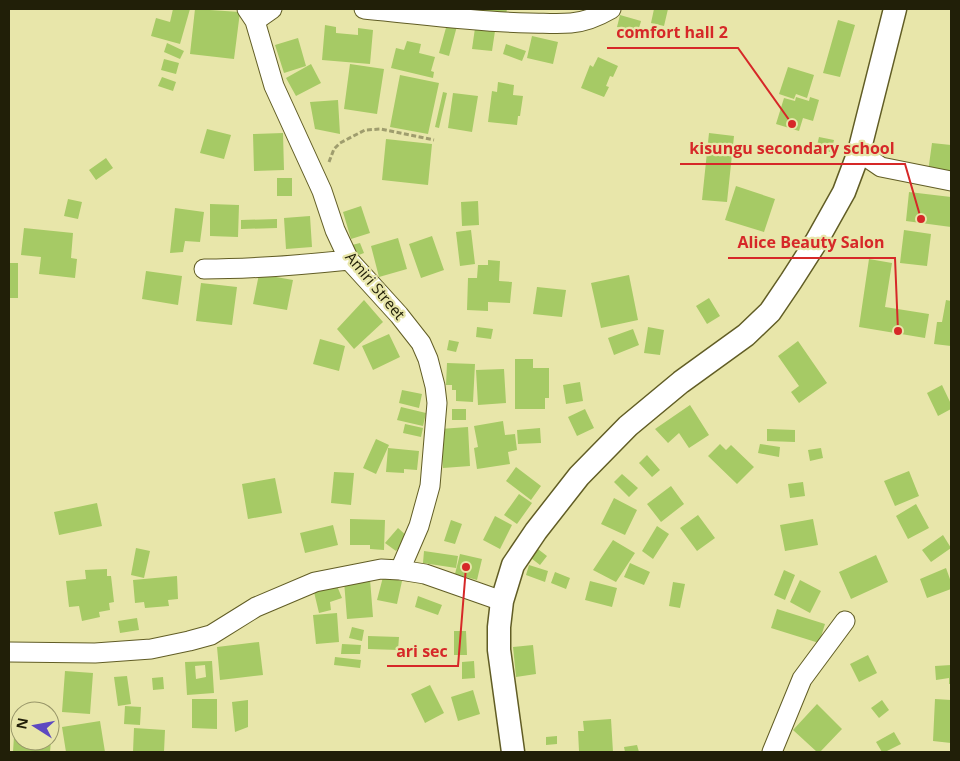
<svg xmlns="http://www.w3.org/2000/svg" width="960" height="761" font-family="'Open Sans',sans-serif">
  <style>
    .building { fill: #a6ca65; fill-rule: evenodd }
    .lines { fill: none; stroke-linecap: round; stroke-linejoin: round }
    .minor-casing { stroke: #615d25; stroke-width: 21 }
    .tertiary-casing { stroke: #615d25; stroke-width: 25 }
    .path { stroke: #9f9d6e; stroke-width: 3; stroke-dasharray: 5 2.5; stroke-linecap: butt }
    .minor { stroke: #fff; stroke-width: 19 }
    .tertiary { stroke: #fff; stroke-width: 22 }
    .labels { text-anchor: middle; stroke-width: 4.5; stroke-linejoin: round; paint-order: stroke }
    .street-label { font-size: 15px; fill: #211f08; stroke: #e8e6aa }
    .leader { fill: none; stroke: #d62828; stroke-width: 2 }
    .callout-dot { fill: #d62828; stroke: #e8e6aa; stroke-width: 2 }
    .callout-label { font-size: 16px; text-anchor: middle; font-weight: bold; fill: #d62828; stroke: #e8e6aa; stroke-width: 4.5; stroke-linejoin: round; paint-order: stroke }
  </style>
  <rect width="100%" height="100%" fill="#e8e6aa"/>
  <path class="building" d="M173,9h17l-10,35 -29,-8 5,-18 14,4z
    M195,9l45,3 -6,47 -44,-5z
    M473,9h34l-1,6z
    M654,9h14l-4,17 -13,-3z
    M620,15l21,6 -3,11 -21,-5z
    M838,20l17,5 -15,52 -17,-4z
    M447,24l10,2 -8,30 -10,-3z
    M325,25l11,2v6l22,2v-7l15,2 -3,34 -48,-4z
    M475,28l20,3 -3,20 -20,-2z
    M532,36l26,6 -5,22 -26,-6z
    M298,38l8,28 -22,7 -9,-28z
    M407,41l14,3 -2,9 16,4 -4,14 3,1 -1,6 -42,-10 5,-20 8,2z
    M167,43l17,8 -4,8 -16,-7z
    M506,44l20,7 -4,10 -19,-7z
    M598,57l20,9 -5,11 -3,-1 -4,10 3,1 -5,10 -23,-9 9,-23 3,2z
    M164,59l15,4 -3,11 -15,-4z
    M311,64l10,19 -25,13 -10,-18z
    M350,64l34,5 -7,45 -33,-5z
    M788,67l26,8 -7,23 -11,-4 -2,5 -15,-5z
    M400,75l39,8 -11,51 -38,-7z
    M162,77l14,5 -3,9 -15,-5z
    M498,82l16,3 -1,10 10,1 -3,20h-2l-1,9 -29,-3 4,-31 5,1z
    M443,92l4,1 -8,35 -4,-1z
    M453,93l25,3 -6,36 -24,-4z
    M796,97l13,4 1,-4 9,3 -6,21 -10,-3 -4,13 -23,-7 8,-26 11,3z
    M338,100l2,34 -25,-5 -5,-27z
    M207,129l24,6 -7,24 -24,-6z
    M283,133l1,37 -30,1 -1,-37z
    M709,133l25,3 -7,66 -25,-2z
    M819,137l15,3 -3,12 -15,-2z
    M386,139l46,5 -4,41 -46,-5z
    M932,143l19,2v30l-23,-3z
    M106,158l7,10 -17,12 -7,-10z
    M277,178h15v18h-15z
    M736,186l39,13 -11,33 -39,-12z
    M909,192l42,5v30l-45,-6z
    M68,199l14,3 -4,17 -14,-3z
    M478,201l1,24 -17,1 -1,-24z
    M210,204l29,1 -1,32 -28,-1z
    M361,206l9,27 -19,6 -8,-27z
    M175,208l29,4 -4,30 -15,-1 -2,11 -13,1z
    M310,216l2,31 -26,2 -2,-31z
    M277,219v9l-36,1v-9z
    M24,228l49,5 -2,25 6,1 -2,19 -36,-4 2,-17 -20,-2z
    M471,230l4,34 -15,2 -4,-34z
    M904,230l27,4 -4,32 -27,-3z
    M432,236l12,34 -23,8 -12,-34z
    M398,238l9,31 -28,8 -8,-31z
    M360,243l4,10 -8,3 -4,-11z
    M869,259l23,4 -7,44 44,7 -4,24 -66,-11z
    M488,260l12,1 -1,20 13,1 -2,21 -22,-1v9l-21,-1 1,-32h9l1,-13h10z
    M9,263h9v35h-9z
    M146,271l36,5 -4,29 -36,-6z
    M259,274l34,6 -6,30 -34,-6z
    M629,275l9,45 -37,8 -10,-45z
    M201,283l36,4 -5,38 -36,-4z
    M537,287l29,3 -4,27 -29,-3z
    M709,298l11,18 -13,8 -11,-18z
    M364,300l19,22 -29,27 -17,-20z
    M946,300l5,1v45l-17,-2 3,-22h5z
    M477,327l16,2 -2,10 -15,-2z
    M648,327l16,3 -4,25 -16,-2z
    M633,329l6,16 -25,10 -6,-17z
    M389,334l11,23 -27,13 -11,-24z
    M320,339l25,7 -6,25 -26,-7z
    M449,340l10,2 -3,10 -9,-2z
    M798,341l29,42 -28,20 -8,-11 8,-6 -21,-30z
    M515,359h18v9h16v30h-4v11h-30z
    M447,363l28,1 -2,38 -17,-1v-11h-4v-5h-6z
    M504,369l2,34 -28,2 -2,-35z
    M580,382l3,19 -17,3 -3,-19z
    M942,385l9,19v5l-13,7 -11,-23z
    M402,390l20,4 -3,14 -20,-5z
    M690,405l19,30 -20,13 -10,-15 -11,10 -13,-14z
    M401,407l25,6 -3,13 -26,-6z
    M452,409h14v11h-14z
    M585,409l9,19 -17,8 -9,-19z
    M503,421l2,14 10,-1 2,16 -9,2 2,12 -33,5 -3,-21 4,-1 -4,-21z
    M405,424l18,4 -2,9 -18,-4z
    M468,427l2,39 -27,2 -3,-39z
    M540,428l1,15 -23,1 -1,-14z
    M767,429l28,1v12l-28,-1z
    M376,439l13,6 -13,29 -13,-6z
    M720,444l6,6 5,-5 23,22 -17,17 -29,-28z
    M760,444l20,3 -1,10 -21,-4z
    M388,448l31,3 -2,19 -13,-1v4l-18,-1z
    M821,448l2,10 -13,3 -2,-11z
    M647,455l13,15 -8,7 -13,-14z
    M516,467l25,19 -10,14 -25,-19z
    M909,471l10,25 -24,10 -11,-25z
    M334,472l20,1 -3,32 -20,-2z
    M622,474l16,14 -9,9 -15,-15z
    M275,478l7,35 -34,6 -6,-35z
    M803,482l2,14 -15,2 -2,-14z
    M671,486l13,18 -23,18 -14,-18z
    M519,494l13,9 -15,21 -13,-9z
    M614,498l23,12 -12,25 -24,-11z
    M97,503l5,23 -43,9 -5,-23z
    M916,504l13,24 -21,11 -12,-23z
    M698,515l17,23 -18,13 -17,-23z
    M495,516l17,9 -12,24 -17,-9z
    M350,519l35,1 -1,30 -14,-1v-4h-20z
    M813,519l5,26 -33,6 -5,-26z
    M451,520l11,4 -7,20 -11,-3z
    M333,525l5,20 -33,8 -5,-20z
    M657,526l12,8 -16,25 -11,-8z
    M398,528l10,9 -12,14 -11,-8z
    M943,535l8,13 -20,14 -9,-12z
    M613,540l22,13 -19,29 -23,-12z
    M534,546l13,10 -7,9 -13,-10z
    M136,548l14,3 -6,27 -13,-3z
    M424,551l34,5 -2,12 -33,-5z
    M460,554l22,5 -5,21 -22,-6z
    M876,555l12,27 -37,17 -12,-27z
    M630,563l20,9 -6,13 -20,-8z
    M529,565l19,6 -3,11 -19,-7z
    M946,568l5,14v7l-24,9 -7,-19z
    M107,569v7h4l3,26 -5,1 1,7 -11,2 1,5 -18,4 -3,-15 -10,1 -3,-26 20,-2 -1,-9z
    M784,570l11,5 -10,25 -11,-5z
    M555,572l15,6 -4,11 -15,-6z
    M177,576l1,23 -10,1 1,6 -24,2 -1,-6 -9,1 -2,-23z
    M383,577l19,4 -5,23 -20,-4z
    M370,579l3,38 -26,2 -3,-38z
    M800,580l21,11 -11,22 -20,-11z
    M590,581l27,7 -5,19 -27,-7z
    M673,582l12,2 -5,24 -11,-2z
    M337,586l5,12 -12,4 1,8 -12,3 -5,-21z
    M418,596l24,9 -4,10 -23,-8z
    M777,609l48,15 -6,19 -48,-15z
    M337,613l2,29 -23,2 -3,-29z
    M137,618l2,12 -19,3 -2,-12z
    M352,627l12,3 -2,11 -13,-3z
    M454,631h12l1,24h-13z
    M368,636l31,1 -1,13 -30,-1z
    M259,642l4,33 -43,5 -3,-33z
    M342,644l19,1 -1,9h-19z
    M533,645l3,29 -20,3 -3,-30z
    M868,655l9,18 -18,9 -9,-18z
    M335,657l26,3 -1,8 -26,-3z
    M212,661l2,32 -27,2 -2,-33zM205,665l1,12 -10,2 -1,-13z
    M474,661l1,17 -13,1v-17z
    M951,665v19h-2v-6l-13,2 -1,-14z
    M65,671l28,2 -3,41 -28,-2z
    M127,676l4,28 -13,2 -4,-29z
    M163,677l1,12 -11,1 -1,-12z
    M430,685l14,28 -19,10 -14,-29z
    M473,690l7,24 -22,7 -7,-24z
    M192,699h25v30l-25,-1z
    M935,699l16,1v43l-18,-2z
    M248,700v27l-13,5 -3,-30z
    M882,700l7,10 -10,8 -8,-10z
    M817,704l25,25 -22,23h-3l-24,-22z
    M125,706l16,1 -1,18 -16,-1z
    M611,719l2,33 -34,-1 -1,-20h6l-1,-10z
    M100,721l5,31h-39l-4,-25z
    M134,728l31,2 -1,22h-31z
    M894,732l7,12 -16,8h-3l-6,-10z
    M14,736h6v5h31l-1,11h-37z
    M557,736v8l-11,1v-8z
    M637,745l2,7h-14l-1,-5z"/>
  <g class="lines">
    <defs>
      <path id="minor" d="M247,9l8,12 19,65 48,105 13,39 14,30 50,55 22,28 7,16 7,27 2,17 -7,83 -11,40 -19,44
        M364,9c55,5 109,13 165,14 14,0 28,1 42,0 14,-1 28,-7 40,-14
        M255,21l17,-12
        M859,152l22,15 70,14
        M204,269c49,0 97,-4 145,-9
        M9,652l86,1 56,-4 38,-8 22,-6 45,-28 59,-25 66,-13 19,1 25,4 77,27
        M772,752l30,-73 43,-58"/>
      <path id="tertiary" d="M513,752l-14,-102v-23l3,-26 11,-36 23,-34 43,-55 49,-50 53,-44 65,-47 24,-23 21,-31 25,-39 28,-50 15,-40 36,-143"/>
    </defs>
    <use href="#minor" class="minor-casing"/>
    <use href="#tertiary" class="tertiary-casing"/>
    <path class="path" d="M329,162l5,-13 6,-6 25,-13 16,-1 53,11"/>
    <use href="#minor" class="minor"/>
    <use href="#tertiary" class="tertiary"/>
  </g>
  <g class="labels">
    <g class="street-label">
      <text transform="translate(375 286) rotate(50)" y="5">Amiri Street</text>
    </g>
  </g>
  <path class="leader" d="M792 124L738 48H607M921 219L905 164H680M898 331L895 258H728M466 567L458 666H387"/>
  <g class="callout-dot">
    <circle cx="792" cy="124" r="5"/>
    <circle cx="921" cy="219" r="5"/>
    <circle cx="898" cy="331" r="5"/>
    <circle cx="466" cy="567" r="5"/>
  </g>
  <g class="callout-label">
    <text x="672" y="38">comfort hall 2</text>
    <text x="792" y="154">kisungu secondary school</text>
    <text x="811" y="248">Alice Beauty Salon</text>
    <text x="422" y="657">ari sec</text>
  </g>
  <rect width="960" height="761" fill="none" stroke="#211f08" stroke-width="20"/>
  <g transform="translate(35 726) rotate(281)"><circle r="24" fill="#e8e6aa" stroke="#989669"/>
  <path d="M0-4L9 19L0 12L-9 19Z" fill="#5d49c1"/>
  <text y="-8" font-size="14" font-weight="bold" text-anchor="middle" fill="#211f08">N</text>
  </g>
</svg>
